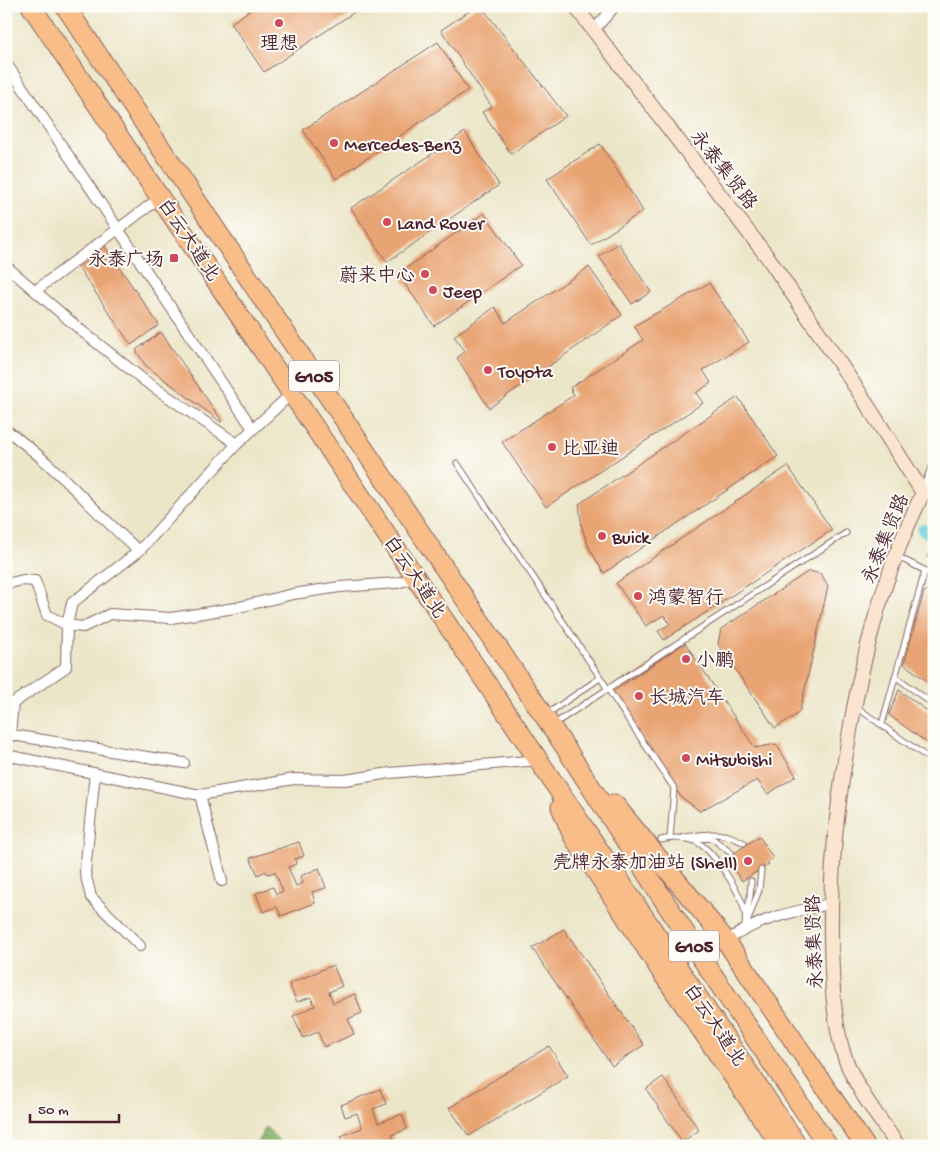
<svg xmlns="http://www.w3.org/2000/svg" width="940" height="1152" font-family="'Gochi Hand','LXGW WenKai TC',sans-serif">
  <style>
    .forest { fill: #83b36d; stroke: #66694c }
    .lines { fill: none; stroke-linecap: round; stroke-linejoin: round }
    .canal { stroke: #5ecad6; stroke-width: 12 }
    .building { fill: #e9a473 }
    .lane-casing { stroke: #836562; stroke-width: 7 }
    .street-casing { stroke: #836562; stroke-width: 12 }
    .secondary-casing { stroke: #836562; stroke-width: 16 }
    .highway-casing { stroke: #836562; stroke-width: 21 }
    .lane { stroke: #fff; stroke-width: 5 }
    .street { stroke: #fff; stroke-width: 10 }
    .secondary { stroke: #fce5d0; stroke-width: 14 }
    .highway { stroke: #f8bd89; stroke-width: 19 }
    .poi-dot { fill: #d1495b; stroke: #fdfcf7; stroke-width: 2 }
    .labels { text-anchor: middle; stroke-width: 4; stroke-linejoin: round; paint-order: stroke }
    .shield { fill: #fdfcf7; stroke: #806168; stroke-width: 1 }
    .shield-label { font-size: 18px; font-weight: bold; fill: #4a1f2b }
    .poi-label { font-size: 19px; fill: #4a1f2b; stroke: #fdfcf7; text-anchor: start }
    .street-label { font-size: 19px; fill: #4a1f2b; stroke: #fdfcf7 }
  </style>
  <rect width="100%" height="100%" fill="#fdfcf7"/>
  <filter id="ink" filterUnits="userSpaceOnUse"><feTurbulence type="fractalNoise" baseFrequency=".02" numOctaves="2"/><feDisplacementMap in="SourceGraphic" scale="10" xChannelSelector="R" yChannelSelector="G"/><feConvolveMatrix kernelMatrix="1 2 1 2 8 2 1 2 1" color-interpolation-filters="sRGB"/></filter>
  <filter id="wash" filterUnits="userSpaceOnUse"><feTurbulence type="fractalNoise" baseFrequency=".0096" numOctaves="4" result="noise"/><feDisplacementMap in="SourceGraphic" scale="20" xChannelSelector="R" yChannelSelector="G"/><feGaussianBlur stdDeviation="1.12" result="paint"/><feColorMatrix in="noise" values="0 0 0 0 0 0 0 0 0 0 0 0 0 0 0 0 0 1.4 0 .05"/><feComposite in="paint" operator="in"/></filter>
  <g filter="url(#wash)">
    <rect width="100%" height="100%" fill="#ece6c9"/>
    <path class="forest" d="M266,1127l18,19h-29z"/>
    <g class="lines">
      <path class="canal" d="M923,530l11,5"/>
    </g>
    <g id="blocks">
      <path class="building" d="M256,6h97l3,5 -92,61 -33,-49z
        M477,6h4l85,110 -55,38 -29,-42 10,-5 -51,-77z
        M438,42l30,48 -132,89 -33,-49z
        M465,132l34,53 -112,77 -36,-54z
        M600,144l43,67 -52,34 -44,-66z
        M484,213l37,52 -87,61 -36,-52z
        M618,243l33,49 -19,12 -33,-48z
        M104,245l55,80 -28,20 -55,-81z
        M589,267l33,48 -133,93 -32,-50 8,-7 -11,-15 41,-29 10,16z
        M709,283l40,59 -46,28 8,13 -15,10 7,10 -157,104 -44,-65 72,-47 -4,-7 73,-48 -9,-14z
        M161,332l61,89 -1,1 -76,-57 -9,-15z
        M738,397l40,59 -174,117 -15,-25 -7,-20 -3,-24z
        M788,466l44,64 -168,110 -6,-9 12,-7 -6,-9 -18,11 -30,-43z
        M934,543v18l-7,-4z
        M809,571l12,3 7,12 -13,59 -15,65 -4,5 -21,13 -57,-84 3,-15z
        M931,587h3v86l-3,11 -27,-20 20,-72z
        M685,643l70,105 21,-4 20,32 -28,18 -11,-14 -57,31 -19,-14 -69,-105z
        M899,690l35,26v32l-45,-33z
        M759,836l14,22 -6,4 2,2 -27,17 -16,-22z
        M299,842l5,14 -9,3 1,5 -8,3 8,19 7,-3 -2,-7 18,-8 7,20 -14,4 3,11 -34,13 -4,-9 -14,5 -7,-19 17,-6 3,7 7,-3 -8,-19 -8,2 -1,-3 -8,4 -8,-17z
        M564,929l80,116 -32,21 -80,-118z
        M333,965l9,21 -13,6 4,11 22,-9 7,19 -14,6 6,15 -30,13 -6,-15 -15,6 -10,-22 22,-10 -4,-9 -14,5 -8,-18z
        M549,1046l19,30 -99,60 -20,-28z
        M663,1077l36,53 -17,12 -36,-53z
        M380,1089l6,15 -13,5 5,14 24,-9 5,15 -15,6 4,11h-31l-1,-2 -19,2 -4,-10 21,-8 -5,-15 -12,4 -4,-12z"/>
    </g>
  </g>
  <g filter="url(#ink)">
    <use href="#blocks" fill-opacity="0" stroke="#836562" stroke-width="1"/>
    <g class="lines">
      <defs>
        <path id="lane" d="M457,463l217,325 -4,50
          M896,556l38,19
          M895,676l39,29
          M856,707l78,55
          M547,714l53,-36
          M554,724l292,-191
          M882,724l43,-153
          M684,837c25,-3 38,-7 60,6
          M697,839l15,-1 19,15
          M661,840c12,-3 22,-3 34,1 18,8 47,53 50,72 1,4 0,10 0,15
          M746,913l4,-16 1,-16
          M747,923l12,-33 2,-20"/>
        <path id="street" d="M594,30l21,-24
          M6,63l247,366
          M6,266l77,66 62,49 92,63
          M35,291l126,-94
          M6,430c50,35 88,82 133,121
          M923,493l11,-25
          M6,584l17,-4 12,1 12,34 20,10 16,2 27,-13 61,4 64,-10 58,-14 47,-7 57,-4 20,-6
          M6,734l178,29
          M10,735l3,-32 53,-36 1,-42 5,-22 67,-52 98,-107 54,-50
          M6,755l194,40 94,-16 51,1 45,-7 149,-13
          M95,773l-10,99 6,25 49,49
          M200,795l22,86
          M726,941c34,-23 65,-29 104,-37"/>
        <path id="secondary" d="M575,6l194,253 90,133 64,101
          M898,1146c-20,-30 -44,-59 -55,-94 -11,-38 -11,-77 -12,-116 -1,-66 5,-124 16,-188 14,-89 36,-175 76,-255"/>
        <path id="highway" d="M31,6l767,1140
          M65,6l498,738 137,212 128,190
          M614,804l112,137 139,205
          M561,807l12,29 90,138 118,172"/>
      </defs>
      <use href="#lane" class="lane-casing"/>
      <use href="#street" class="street-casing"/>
      <use href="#secondary" class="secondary-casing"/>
      <use href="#highway" class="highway-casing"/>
      <use href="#lane" class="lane"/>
      <use href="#street" class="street"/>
      <use href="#secondary" class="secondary"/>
      <use href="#highway" class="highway"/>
    </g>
  </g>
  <g class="poi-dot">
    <circle cx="279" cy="23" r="5"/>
    <circle cx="334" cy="143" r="5"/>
    <circle cx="387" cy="222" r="5"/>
    <rect x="169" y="253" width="10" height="10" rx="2.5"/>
    <circle cx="425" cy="274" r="5"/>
    <circle cx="433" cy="290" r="5"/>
    <circle cx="488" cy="370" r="5"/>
    <circle cx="552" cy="447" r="5"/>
    <circle cx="602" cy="536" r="5"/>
    <circle cx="638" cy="596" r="5"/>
    <circle cx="686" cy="659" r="5"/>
    <circle cx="639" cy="696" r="5"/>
    <circle cx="686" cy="758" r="5"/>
    <circle cx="748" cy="861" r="5"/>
  </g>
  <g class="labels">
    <g class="shield">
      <rect x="289" y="360.5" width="50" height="31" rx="4"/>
      <rect x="669" y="930.5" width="50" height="31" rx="4"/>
    </g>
    <g class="shield-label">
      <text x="314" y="382">G105</text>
      <text x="694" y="952">G105</text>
    </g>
    <g class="poi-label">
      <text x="279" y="49" text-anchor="middle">理想</text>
      <text x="344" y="150">Mercedes-Benz</text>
      <text x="397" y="229">Land Rover</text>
      <text x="164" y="265" text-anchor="end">永泰广场</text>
      <text x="415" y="281" text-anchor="end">蔚来中心</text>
      <text x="443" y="297">Jeep</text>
      <text x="498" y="377">Toyota</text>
      <text x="562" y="454">比亚迪</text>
      <text x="612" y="543">Buick</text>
      <text x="648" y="603">鸿蒙智行</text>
      <text x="696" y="666">小鹏</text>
      <text x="649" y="703">长城汽车</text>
      <text x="696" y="765">Mitsubishi</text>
      <text x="738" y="868" text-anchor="end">壳牌永泰加油站 (Shell)</text>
    </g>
    <g class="street-label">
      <text transform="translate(725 169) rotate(52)" y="7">永泰集贤路</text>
      <text transform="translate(190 239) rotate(56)" y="7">白云大道北</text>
      <text transform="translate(884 538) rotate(-68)" y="7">永泰集贤路</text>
      <text transform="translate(416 576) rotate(56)" y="7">白云大道北</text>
      <text transform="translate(813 942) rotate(-92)" y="7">永泰集贤路</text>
      <text transform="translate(716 1024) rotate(56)" y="7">白云大道北</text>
    </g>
  </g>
  <rect width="940" height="1152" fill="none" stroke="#fdfcf7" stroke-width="25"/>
  <path d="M30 1114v8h89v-8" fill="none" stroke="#4a1f2b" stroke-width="2.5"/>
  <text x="38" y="1114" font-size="15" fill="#4a1f2b" stroke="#fdfcf7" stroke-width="4" paint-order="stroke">50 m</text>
</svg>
